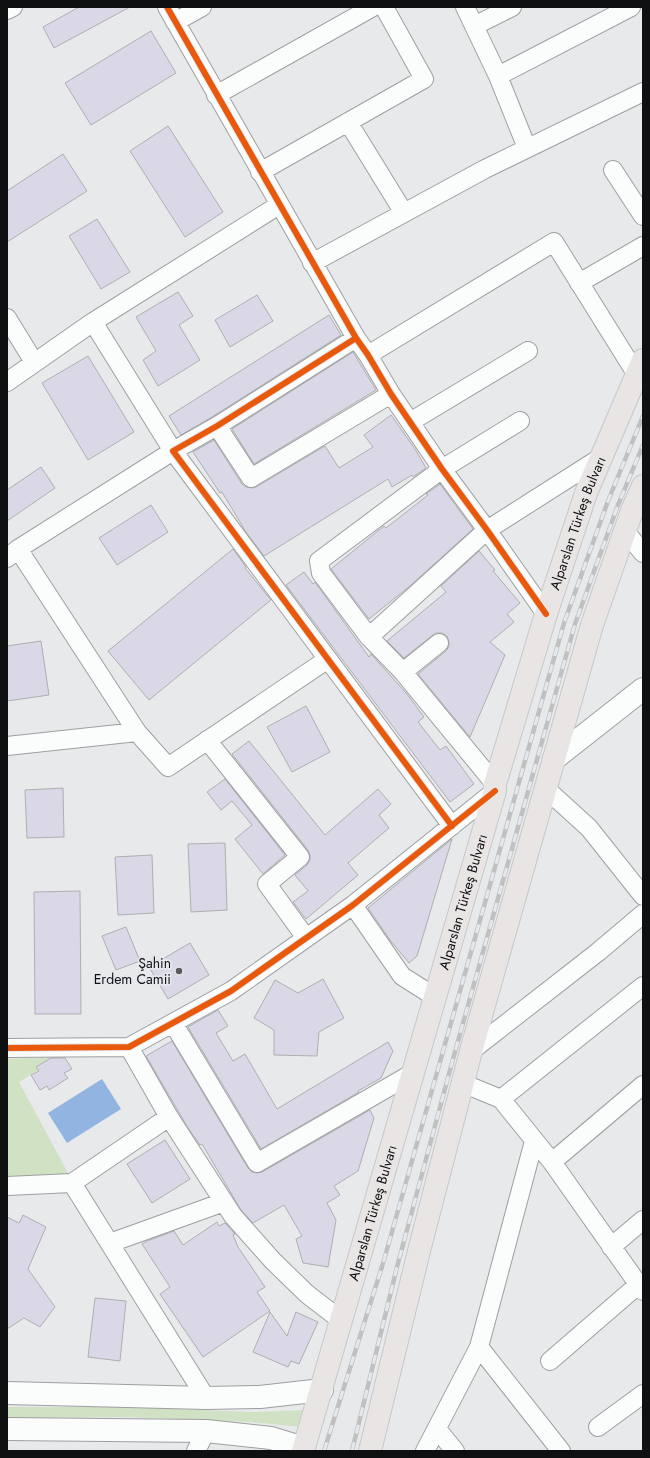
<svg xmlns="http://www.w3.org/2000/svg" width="650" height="1458" font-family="Jost,sans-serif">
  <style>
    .green { fill: #d1e1c4 }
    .water { fill: #92b4e0 }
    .building { fill: #dad7e7; stroke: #aeafb0 }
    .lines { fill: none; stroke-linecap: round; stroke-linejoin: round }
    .street-casing { stroke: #9d9fa1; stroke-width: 20 }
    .secondary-casing { stroke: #9d9fa1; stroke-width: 24 }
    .primary-casing { stroke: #c6c7c8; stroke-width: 24 }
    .street { stroke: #fbfcfc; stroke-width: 18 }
    .secondary { stroke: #fbfcfc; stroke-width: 22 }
    .primary { stroke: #eae5e5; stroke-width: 22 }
    .rail-casing { stroke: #c0c0c0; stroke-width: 4.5 }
    .rail { stroke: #e5e8ed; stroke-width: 3; stroke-dasharray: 9; stroke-linecap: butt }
    .cycleway-casing { stroke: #e5e8ed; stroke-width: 8 }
    .cycleway { stroke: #e8590c; stroke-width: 6 }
    .poi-dot { fill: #5b5c5e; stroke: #e5e8ed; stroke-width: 1.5 }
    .labels { text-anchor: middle; stroke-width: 3.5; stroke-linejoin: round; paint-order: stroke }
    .street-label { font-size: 14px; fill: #0f1012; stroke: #e5e8ed }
    .poi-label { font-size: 14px; fill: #0f1012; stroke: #e5e8ed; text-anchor: end }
  </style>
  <rect width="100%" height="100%" fill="#e7e9eb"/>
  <path class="green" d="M59,1057l-40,25 50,93 -62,2v-118z
    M7,1407h119l126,5 53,-2 -4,17 -50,-5 -125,-5 -119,1z"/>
  <path class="water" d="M102,1079l19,30 -54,34 -19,-30z"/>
  <path class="building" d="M79,7h51l-76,41 -11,-21z
    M151,31l25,42 -85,52 -26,-42z
    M168,126l55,86 -38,25 -55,-86z
    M63,154l24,37 -80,51v-51z
    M97,219l33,53 -29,17 -32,-53z
    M178,292l15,24 -14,9 21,35 -42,26 -15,-26 13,-9 -20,-34z
    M257,295l16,26 -43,26 -15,-27z
    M329,315l12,20 -129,82 -31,18 -12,-19z
    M353,352l23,38 -122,74 -22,-35z
    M88,356l46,76 -46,28 -46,-77z
    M391,415l24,34 11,19 -13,9 -1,-2 -20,12 -4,-8 -124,77 -18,-24 -24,-40 -2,1 -27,-41 21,-12 28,44 4,3 6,1 4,-1 69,-41 14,22 34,-21 -9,-12z
    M41,467l14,21 -48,33v-31z
    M440,484l33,45 -62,56 -42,34 -38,-50 53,-43 2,2 42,-33 -2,-1z
    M151,505l17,27 -51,33 -18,-27z
    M233,549l13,18 -1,1 26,32 -122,100 -41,-49z
    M479,551l16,19 -2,1 27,32 -13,11 7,8 -24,20 15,13 -35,82 -52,-63 28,-23 3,-5v-4l-2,-6 -5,-3h-5l-4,2 -29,23 -17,-17 59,-49 -5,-6z
    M304,572l9,12 2,-2 54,75 2,-3 36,40 17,23 -6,5 22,28 6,-4 28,38 -24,18 -164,-217z
    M41,641l8,54 -42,6v-55z
    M306,706l24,46 -38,20 -25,-45z
    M249,741l76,94 53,-46 13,15 -12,11 10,13 -41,35 10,12 -52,44 -13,-17 15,-11 -13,-16 12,-10 3,-5v-5l-2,-5 -76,-96z
    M225,779l60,76 -22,19 -28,-35 17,-14 -20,-24 -11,9 -14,-18z
    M63,788l1,49 -37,1 -2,-48z
    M452,839l-35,117 -8,7 -19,-23 -22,-32z
    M225,843l2,67 -36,2 -3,-68z
    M152,855l2,58 -36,2 -3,-58z
    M80,891l1,123h-46l-1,-122z
    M126,927l14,34 -24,9 -14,-34z
    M190,943l19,32 -41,24 -19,-32z
    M323,979l21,39 -25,14 -2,24 -43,-1v-25l-20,-12 21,-38 23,13z
    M218,1010l10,16 -12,7 17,28 12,-7 32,55 111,-67 5,9 -12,27 -23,13 1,1 -98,57 -73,-122z
    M172,1041l76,127 4,4 5,1 5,-1 108,-62 4,8 -16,53 -24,15 6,9 -13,8 9,17 -8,47 -25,-4 -7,-24 6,-3 -18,-31 -31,18 -12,-13 -39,-66 -2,1 -12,-17 -42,-72z
    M51,1058h14l7,11 -8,4 4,5 -19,12 -2,-4 -7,4 -9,-15 8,-4 -3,-4z
    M165,1140l25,39 -38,24 -25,-39z
    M23,1215l23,12 -18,42 27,38 -15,20 -16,-9 -17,11v-112l12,6z
    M217,1222l2,4 6,-3 10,11 -2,1 5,12 27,40 -8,5 13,19 -67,46 -43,-63 10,-7 -28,-43 5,-3 27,-10 9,14z
    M95,1298l31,3 -6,60 -32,-4z
    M270,1312l17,24 9,-24 22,10 -19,42 -8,-3 -3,6 -35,-15z"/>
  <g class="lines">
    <defs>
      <path id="street" d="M167,7l189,331 12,17 23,39 51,75 45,61 59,84
        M465,7l33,69 29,72
        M7,10l6,-3
        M175,22l27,-15
        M474,26l38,-19
        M498,76l133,-69
        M216,95l157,-88
        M348,122l56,91
        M613,170l30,46
        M260,172l164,-93 -40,-72
        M312,263l173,-94 158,-77
        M579,283l64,-37
        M7,318l27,44
        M356,338l-139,88 -44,25 279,375
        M368,355l186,-113 83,133
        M7,382l86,-60 186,-117
        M410,422l118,-71
        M217,426l34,52 140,-84
        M625,531l18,22
        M18,549l155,-98 -80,-129
        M7,558l11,-9 119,183 31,35 160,-108
        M369,637l118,-107 113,-72
        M403,672l36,-29
        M207,740l93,117 -33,27 39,54
        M7,746l130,-14
        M495,784l-92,-112 -34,-35 -48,-64 -2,-12 123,-92 78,-48
        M545,788l44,40 54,68
        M353,905l49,71 33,21
        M173,1023l84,140 156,-90
        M129,1047l40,70 64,99 40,45 34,33 35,27
        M7,1048l122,-1 102,-56 122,-86 142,-114
        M471,1051l127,-99 45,-38
        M462,1083l39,16 51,63 91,129
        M501,1099l142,-113
        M552,1162l91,-77
        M72,1183l134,215
        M7,1186l65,-3 97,-66
        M110,1243l114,-41
        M611,1247l32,-27
        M479,1347l82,104
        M550,1361l88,-76
        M598,1427l45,-33
        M437,1429l18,22
        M196,1451l10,-20
        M425,1451l54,-104 55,-206"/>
      <path id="secondary" d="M554,759l89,-70
        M7,1393l199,5 54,-1 62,-7
        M7,1429l199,2 65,7 33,10"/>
      <g id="primary">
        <path id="s1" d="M303,1451l192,-660v-7l51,-170 40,-121 57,-133"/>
        <path d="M370,1451l50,-204 51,-196 121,-426 41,-117 10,-22"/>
      </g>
    </defs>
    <use href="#street" class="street-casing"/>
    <use href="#secondary" class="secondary-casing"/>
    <use href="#primary" class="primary-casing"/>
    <use href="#street" class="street"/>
    <use href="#secondary" class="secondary"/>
    <use href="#primary" class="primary"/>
    <defs>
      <path id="rail" d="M324,1451l60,-191 180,-637 44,-122 35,-85
        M352,1451l45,-184 56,-208 122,-435 43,-119 25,-60"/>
    </defs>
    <use href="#rail" class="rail-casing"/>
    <use href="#rail" class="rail"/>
    <defs>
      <path id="cycleway" d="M167,7l189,331 12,17 23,39 51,75 45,61 59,84
        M356,338l-139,88 -44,25 279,375
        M7,1048l122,-1 102,-56 122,-86 142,-114"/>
    </defs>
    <use href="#cycleway" class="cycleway-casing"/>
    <use href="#cycleway" class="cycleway"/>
  </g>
  <circle class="poi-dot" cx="179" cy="971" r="4"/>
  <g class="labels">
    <g class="street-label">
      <text dy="5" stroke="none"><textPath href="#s1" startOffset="968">Alparslan Türkeş Bulvarı</textPath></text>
      <text dy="5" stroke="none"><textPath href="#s1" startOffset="572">Alparslan Türkeş Bulvarı</textPath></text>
      <text dy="5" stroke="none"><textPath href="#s1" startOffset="248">Alparslan Türkeş Bulvarı</textPath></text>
    </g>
    <g class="poi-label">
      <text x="171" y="968">Şahin<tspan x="171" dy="16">Erdem Camii</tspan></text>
    </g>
  </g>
  <rect width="650" height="1458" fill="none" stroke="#0f1012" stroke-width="16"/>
</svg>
